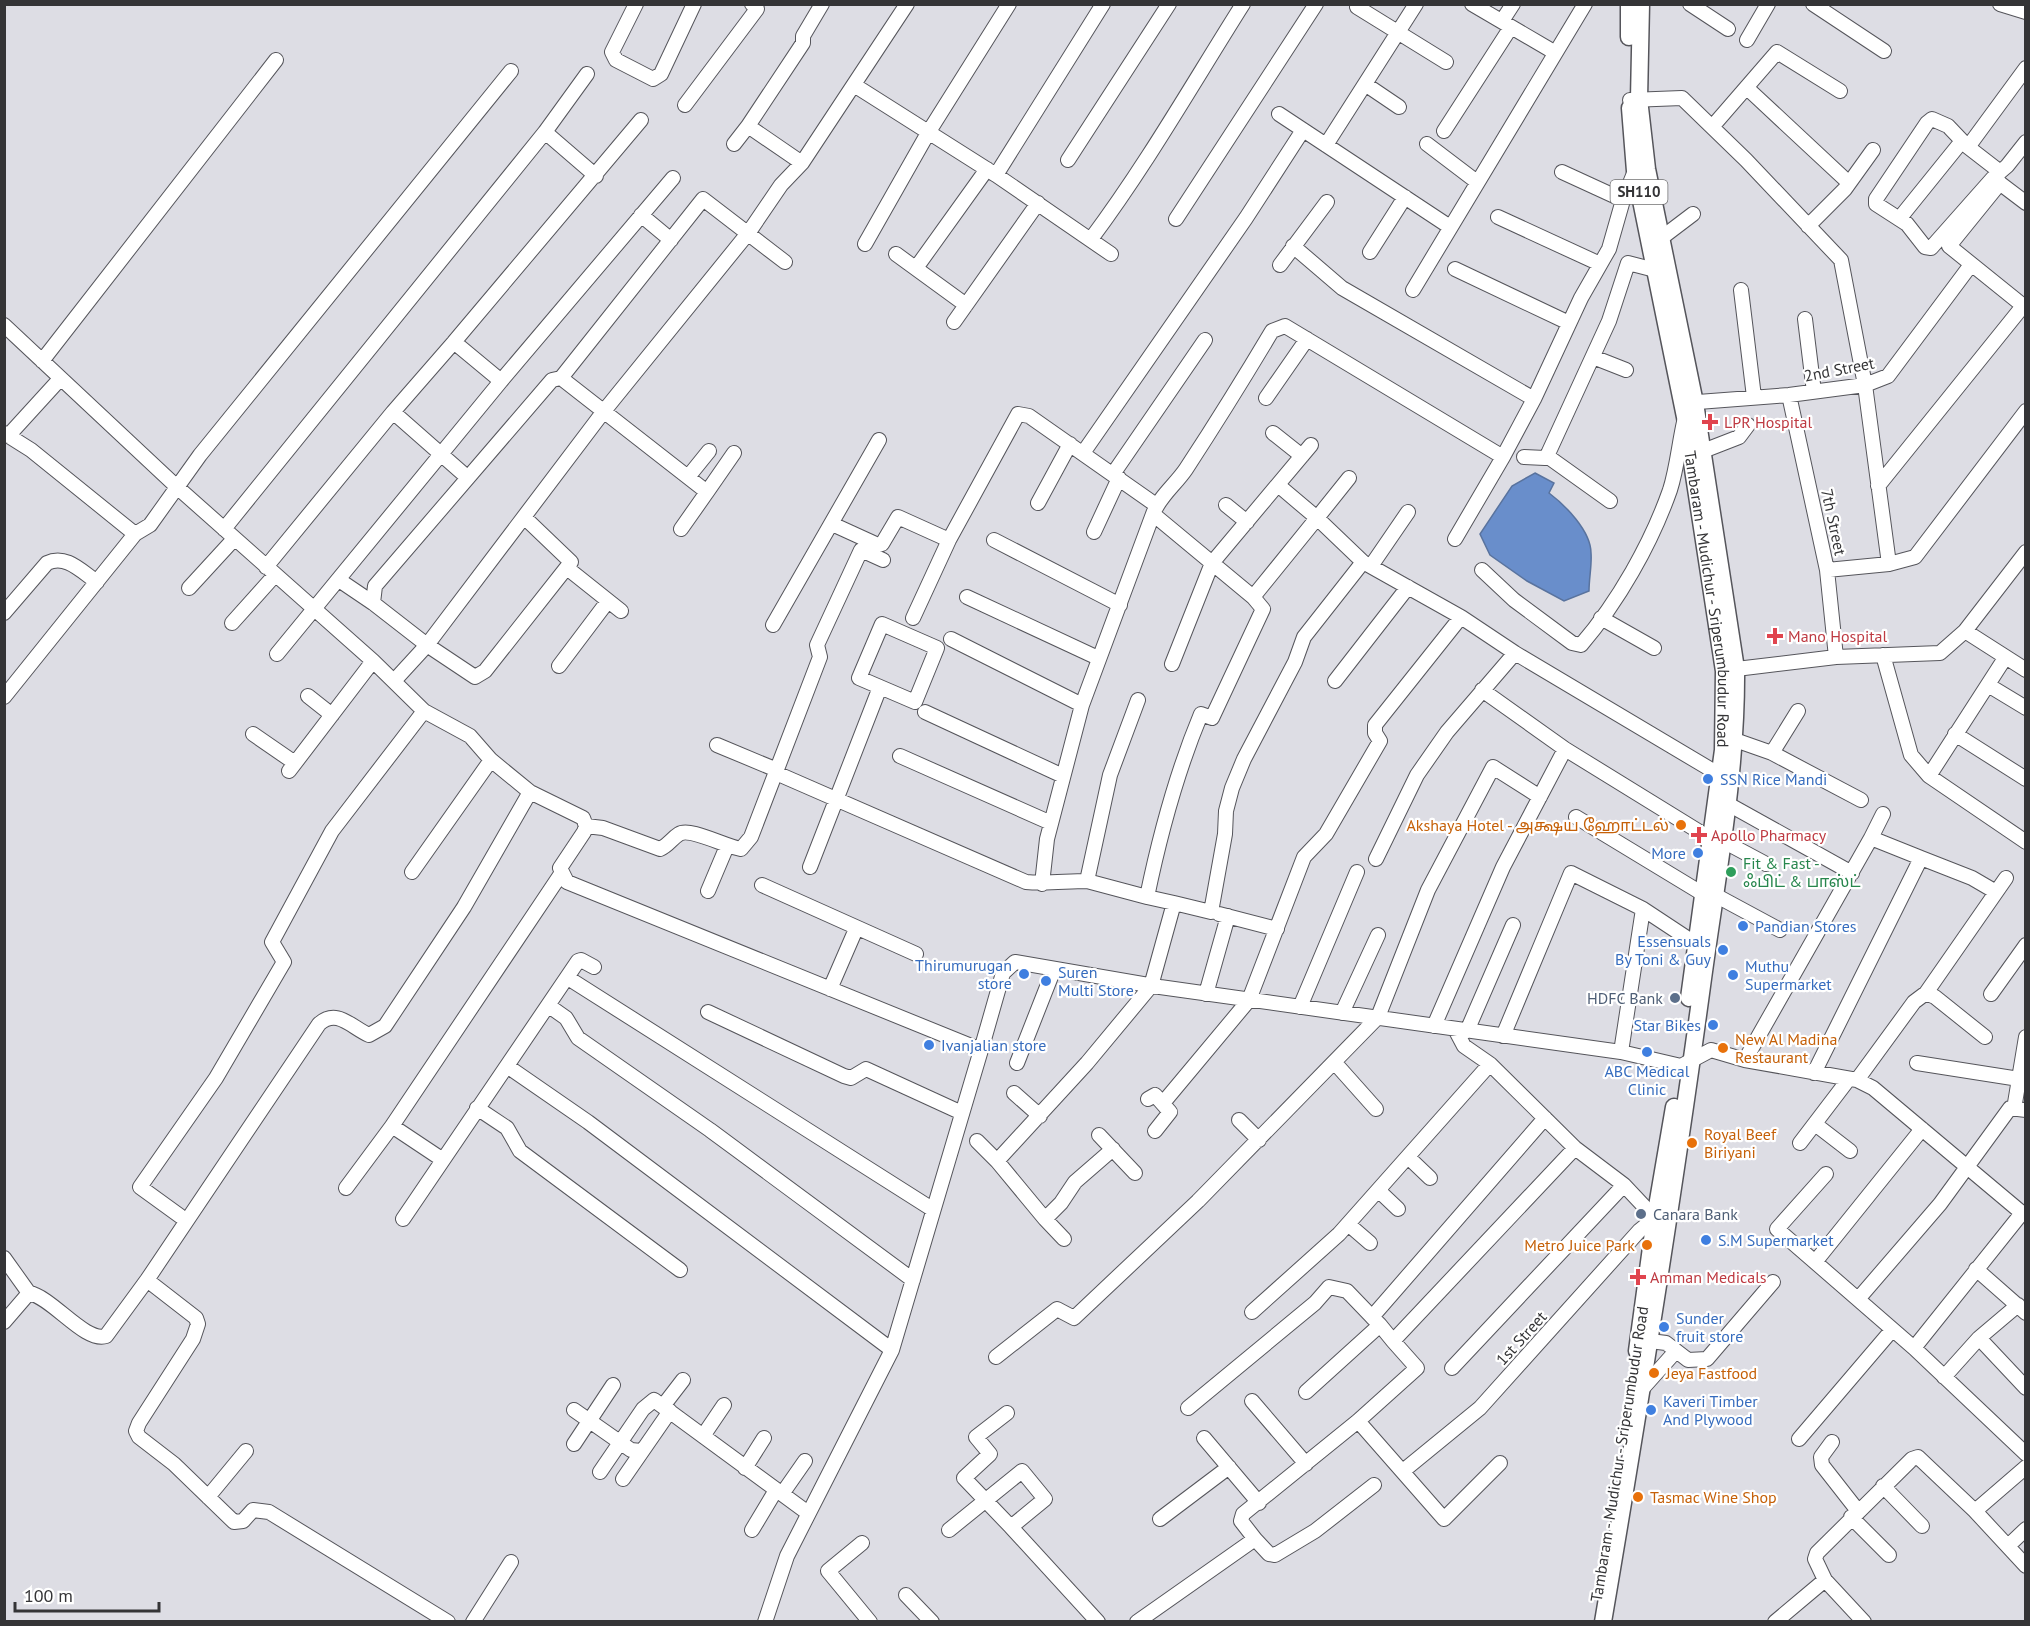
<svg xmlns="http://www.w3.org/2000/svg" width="2030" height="1626" font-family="'PT Sans','Noto Sans Tamil',sans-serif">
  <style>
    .water { fill: #698ecb; stroke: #59739e; stroke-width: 1.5 }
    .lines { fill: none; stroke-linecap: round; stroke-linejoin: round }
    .stream { stroke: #59739e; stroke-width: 3 }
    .minor-casing { stroke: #55555b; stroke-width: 16 }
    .major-casing { stroke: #55555b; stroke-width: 19 }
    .minor { stroke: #fff; stroke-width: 14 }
    .major { stroke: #fff; stroke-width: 16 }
    .health-dot { fill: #e0444e; stroke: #fff; stroke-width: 2 }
    .shop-dot { fill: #3f7fe0; stroke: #fff; stroke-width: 2 }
    .food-dot { fill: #e8710a; stroke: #fff; stroke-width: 2 }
    .leisure-dot { fill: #2e9e5b; stroke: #fff; stroke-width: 2 }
    .service-dot { fill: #5c6f8a; stroke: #fff; stroke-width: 2 }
    .labels { text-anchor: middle; stroke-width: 4.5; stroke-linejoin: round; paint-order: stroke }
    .shield { fill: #fff; stroke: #717172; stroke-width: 1.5 }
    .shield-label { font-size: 15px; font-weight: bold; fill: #343436 }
    .street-label { font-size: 16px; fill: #343436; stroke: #fff }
    .health-label { font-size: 16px; fill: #be3a42; stroke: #fff; text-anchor: start }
    .shop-label { font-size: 16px; fill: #366cbe; stroke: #fff; text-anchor: start }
    .food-label { font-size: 16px; fill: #c56008; stroke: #fff; text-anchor: start }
    .leisure-label { font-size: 16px; fill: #27864d; stroke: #fff; text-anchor: start }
    .service-label { font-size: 16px; fill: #4e5e75; stroke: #fff; text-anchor: end }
  </style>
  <rect width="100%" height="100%" fill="#dddde4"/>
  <path class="water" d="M1535,473l19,10 -5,10c16,12 42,38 42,60 1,12 -2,25 -2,38l-25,10 -37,-20 -37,-26 -10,-21 32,-48z"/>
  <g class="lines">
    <path class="stream" d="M826,1622h3"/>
    <defs>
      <path id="minor" d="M636,4l-24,48 4,8 37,19 8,-5 33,-70
        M1472,4l82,48
        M1690,4l38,25
        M1813,4l71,47
        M2000,4l26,8
        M1357,7l89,55
        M1502,21l11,-17
        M1747,40l21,-36
        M1365,84l34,23
        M854,85l142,90 107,-171
        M1747,88l102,95
        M1630,100l52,-2 64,62 95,100 24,125 24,179
        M685,105l72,-96 -5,-5
        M1279,114l171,113
        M641,120l-187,222 47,39 172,-203
        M1712,127l65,-75 63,39
        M1444,131l67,-104
        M545,132l42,-58
        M2026,142l-19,24 -14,12 33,25
        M734,144l14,-18
        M1427,144l50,38
        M1326,145l90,-141
        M1968,147l31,24
        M1068,160l101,-156
        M802,163l-54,-37 55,-83v-7l19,-32
        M1562,172l61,28
        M996,175l115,79
        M1993,178l-62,70 -6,-1 -18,-23 -31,-20v-5l51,-76 5,-4 16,7 20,21 58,-79
        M2000,183l-51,63 77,62
        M641,215l30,25
        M1498,217l102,47
        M1176,219l140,-215
        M1899,219l63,-78
        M1808,226l37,-37 28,-39
        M1091,239c56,-75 102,-156 152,-235
        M1660,239l33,-25
        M865,244l63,-111 81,-129
        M1293,246l49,42 192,111
        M1370,252l35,-55
        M896,254l70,51
        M1280,265l47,-63
        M916,268l71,-99
        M1455,269l114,54
        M1413,290l172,-286
        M1741,290l13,107
        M1805,319l9,73
        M954,322l84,-119
        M4,325l173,162 196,174 51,50 46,25 21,24 39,32 53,26 3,8 -2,6 -24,36 7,14 414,168 22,-77 12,-11 145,25 461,65 60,14 30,-16 34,10 112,20 16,8 149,125 4,-1
        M1593,357l33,13
        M42,361l234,-301
        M561,378l142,-179 82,63
        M1789,395l38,175 9,87
        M1266,398l41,-59
        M1685,403l104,-8 76,-10 23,-9 82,-110
        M393,412l61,-70
        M4,433l27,17 104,84 15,-9 50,-70 311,-384
        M1273,433l29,23
        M8,436l52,-57
        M1703,451l36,-14 9,-12
        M1083,453l163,-235 57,-88
        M1547,456l63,45
        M1524,457l21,1 2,-2 62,-135 19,-58 27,7
        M1113,474l92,-134
        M688,477l21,-26
        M1278,485l39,33 32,-40
        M1878,486l145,-180
        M1038,503l32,-59
        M1226,505l21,17
        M524,517l47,45 -86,109 -10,6 -48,-32 -54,-42 2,-17 177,-206 9,-2 146,114 27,-39
        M832,524l46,21 4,-1 16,-27 51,23
        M224,529l321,-397 51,44
        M681,529l26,-37
        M1094,532l25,-54
        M1455,539l48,-82
        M994,540l126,65
        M1371,566l37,-54
        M266,567l127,-155 75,66
        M567,568l54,43
        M1482,570l32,30 58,43 9,2c37,-43 70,-101 89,-155 7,-22 9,-46 14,-68
        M1827,570l62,-6 26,-7 111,-146
        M339,580l34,23
        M189,588l45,-49
        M967,597l131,61
        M1253,597l64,-79 46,44 98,55 54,36 205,122
        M4,613l43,-50c19,-9 34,8 50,19
        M913,618l36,-78 69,-126 11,2 127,89
        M1601,618l53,30
        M232,623l43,-48
        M773,625l106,-185
        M1965,631l61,39
        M951,639l131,66
        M277,654l224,-273
        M1883,655l28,100 18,21
        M2005,658l-76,118 97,66
        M1172,664l40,-101 99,-118
        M559,666l49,-65
        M1728,670l108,-13 104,-4 25,-22 61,-79
        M394,681l33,-36 177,-234 145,-179 32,-47 21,-22 105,-159
        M1335,681l73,-94
        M1988,685l38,23
        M1482,690l83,59 146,90
        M308,696l24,19
        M4,697l131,-163
        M1138,700l-28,75 -23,106 60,16
        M925,712l138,64
        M253,734l42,29
        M1955,734l71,45
        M1735,740l37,13 89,47
        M717,745l60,25
        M1772,753l26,-42
        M900,756l151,67
        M289,771l84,-110
        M776,773l250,109c20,2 41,-1 61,-1
        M1728,804l124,69
        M1576,817l127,77
        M586,826l17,2 57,21c9,-4 11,-10 19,-15 11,-7 47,13 62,15l10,-12 69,-180 -3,-12 44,-95 22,10
        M1871,838l12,-24
        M1723,841l43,23
        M1921,858l51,20 24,14
        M1376,859l41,-84 30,-43 68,-79
        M810,867l70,-180 35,15 22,-54 -55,-24 -23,54 21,9
        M412,872l79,-112
        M1042,884l5,-45 35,-134 71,-191
        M762,885l154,69
        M708,891l19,-45
        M1715,895l65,35
        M1174,903l37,9 14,-78 1,-23 6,-23 12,-29 51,-97 9,-25 59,-75
        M1219,914l58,15
        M568,978l364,231
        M830,989l26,-60
        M1926,993l80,-115
        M1206,994l22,-78
        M1991,994l35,-49
        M549,1006l17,12 12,20 132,92 203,150
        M1300,1007l57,-135
        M708,1012l136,64 7,2 15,-9 96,44
        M1342,1013l36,-78
        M1434,1026l69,-159 62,-118
        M1455,1029l9,17 26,18 85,84 49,37 31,33 6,1
        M1467,1031l46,-106
        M1503,1036l68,-163 72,36 53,35
        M1621,1052l22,-143
        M1745,1060l126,-222 50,20 -107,215
        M1017,1063l37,-94
        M1335,1063l41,46
        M1917,1063l102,16
        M507,1066l81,56 304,228 89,-300
        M1857,1080l57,-78 12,-9 9,4 50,40
        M1014,1093l26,23
        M1148,1099l7,-4 15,17 -15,19
        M1163,1103l86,-103 55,-143 22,-23 54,-93 -5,-8v-8l86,-108
        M477,1108l30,20 13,23 160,119
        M2014,1109l12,-72
        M1239,1120l20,20
        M1815,1124l35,27
        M392,1126l51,34
        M1099,1135l36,38
        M977,1141l20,20 90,-98 64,-77 23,-83 -27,-6c13,-63 29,-123 54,-183l11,4 51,-109 -10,-12 -100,-83c6,-17 23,-30 33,-45 30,-46 58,-91 86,-138l13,-5 218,131 31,-58 47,-101 28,-49 14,-49 12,-29
        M1800,1143l48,-63
        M1408,1157l22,21
        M997,1161l48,58 16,-16 14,-21 38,-33
        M1826,1174l-49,55 137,119 112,106
        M346,1188l46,-62 169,-252
        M1378,1190l20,19
        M180,1216l-40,-29 76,-109 65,-111 3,-5 -12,-20 60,-111 92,-120
        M403,1219l175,-258 3,-1 13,7
        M1045,1219l19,20
        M1348,1224l22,19
        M4,1258l25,35c23,4 56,50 77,43l41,-56 172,-256c18,-16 32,3 50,11l16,-9 79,-119 66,-115
        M1815,1262l107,-133
        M1976,1269l50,44
        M147,1280l49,38 2,6 -5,15 -54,84 -3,8 3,6 35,27 60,58 9,-1 10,-11 16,2 179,110
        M1859,1298l81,-94 70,-96 16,2
        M2018,1305l-39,33 47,50
        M1252,1312l87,-78 151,-170
        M4,1322l25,-29
        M1380,1325l-8,-8 173,-199
        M1650,1341l16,2 22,17 19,-1 66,-77
        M1914,1348l108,-135
        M996,1357l61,-48 17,9 124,-117 180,-184 50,-127 65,-123 47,30
        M1452,1368l172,-183
        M1944,1377l35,-39
        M1642,1389l34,-38
        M1306,1392l74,-67 13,16 182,-193
        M1252,1401l54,63
        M663,1406l20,-26
        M1188,1408l127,-105 14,-16 18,4 25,26
        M574,1410l57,40 10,1
        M1007,1413l-31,24 14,17 -26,24 47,49
        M1358,1421l86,98 56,-56
        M703,1436l21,-31
        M1204,1438l55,65
        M1799,1439l93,-109
        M1832,1442l-11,15 1,8 36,46
        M574,1444l39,-59
        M745,1468l19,-30
        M1403,1471l77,-63 159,-177 16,-13
        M600,1472l43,-63 11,-9 154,113
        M623,1479l47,-68
        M1883,1486l39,40
        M782,1494l23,-33
        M208,1497l38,-46
        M1975,1511l51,-44
        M1851,1517l38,38
        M1160,1519l69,-52
        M752,1530l24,-40
        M949,1530l73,-59 23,28 -34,28 87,95
        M1255,1539l14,15 6,1 40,-24 59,-46
        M862,1543l-34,28 42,51
        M2008,1546l18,-17
        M906,1595l26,27
        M473,1622l38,-60
        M765,1622l22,-66 105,-206
        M1137,1622l118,-83 -14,-18 2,-7 115,-93 59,-53 -24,-27
        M1775,1622l50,-42
        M1864,1622l-39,-42 -10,-21 2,-6 95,-94 6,-2 57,54 51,55"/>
      <g id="major">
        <path d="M1629,4v33"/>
        <path id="s1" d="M1630,108l5,63 50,246 39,254 -1,79 -34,248"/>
        <path d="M1637,1351l18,-133 19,-111"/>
        <path d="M1603,1622c36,-212 70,-423 99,-636 14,-105 35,-210 34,-317l-41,-266 -48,-234 -8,-70 2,-95"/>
      </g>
    </defs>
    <use href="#minor" class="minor-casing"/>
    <use href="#major" class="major-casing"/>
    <use href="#minor" class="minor"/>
    <use href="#major" class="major"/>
  </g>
  <g class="health-dot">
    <path d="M1707 413h6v6h6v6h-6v6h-6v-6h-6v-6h6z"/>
    <path d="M1772 627h6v6h6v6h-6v6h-6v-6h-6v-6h6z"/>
    <path d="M1696 826h6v6h6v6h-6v6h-6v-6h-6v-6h6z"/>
    <path d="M1635 1268h6v6h6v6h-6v6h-6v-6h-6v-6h6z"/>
  </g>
  <g class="shop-dot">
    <circle cx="1708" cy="779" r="6"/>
    <circle cx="1698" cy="853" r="6"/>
    <circle cx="1743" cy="926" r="6"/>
    <circle cx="1723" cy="950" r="6"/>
    <circle cx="1024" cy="974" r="6"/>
    <circle cx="1733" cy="975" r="6"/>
    <circle cx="1046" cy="981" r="6"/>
    <circle cx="1713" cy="1025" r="6"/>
    <circle cx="929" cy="1045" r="6"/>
    <circle cx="1647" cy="1052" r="6"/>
    <circle cx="1706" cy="1240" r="6"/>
    <circle cx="1664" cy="1327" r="6"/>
    <circle cx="1651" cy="1410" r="6"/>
  </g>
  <g class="food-dot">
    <circle cx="1681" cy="825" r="6"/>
    <circle cx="1723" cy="1048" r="6"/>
    <circle cx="1692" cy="1143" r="6"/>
    <circle cx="1647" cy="1245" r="6"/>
    <circle cx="1654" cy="1373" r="6"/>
    <circle cx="1638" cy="1497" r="6"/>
  </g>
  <circle class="leisure-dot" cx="1731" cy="872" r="6"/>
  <g class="service-dot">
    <circle cx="1675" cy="998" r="6"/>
    <circle cx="1641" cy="1214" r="6"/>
  </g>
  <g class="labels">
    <rect class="shield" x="1610.5" y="180" width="57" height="24" rx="4.5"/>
    <g class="shield-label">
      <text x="1639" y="197">SH110</text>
    </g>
    <g class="street-label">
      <text transform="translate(1839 369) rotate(-11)" y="6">2nd Street</text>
      <text transform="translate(1834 522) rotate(78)" y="6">7th Street</text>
      <text dy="6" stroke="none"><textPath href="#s1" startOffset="498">Tambaram - Mudichur - Sriperumbudur Road</textPath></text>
      <text transform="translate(1521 1338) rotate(-48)" y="6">1st Street</text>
      <text transform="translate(1619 1454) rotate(-81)" y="6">Tambaram - Mudichur - Sriperumbudur Road</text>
    </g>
    <g class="health-label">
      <text x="1724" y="428">LPR Hospital</text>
      <text x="1788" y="642">Mano Hospital</text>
      <text x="1711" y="841">Apollo Pharmacy</text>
      <text x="1650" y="1283">Amman Medicals</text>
    </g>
    <g class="shop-label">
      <text x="1720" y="785">SSN Rice Mandi</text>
      <text x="1686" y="859" text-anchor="end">More</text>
      <text x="1755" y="932">Pandian Stores</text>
      <text x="1711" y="947" text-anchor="end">Essensuals<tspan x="1711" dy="18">By Toni &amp; Guy</tspan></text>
      <text x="1012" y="971" text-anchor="end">Thirumurugan<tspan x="1012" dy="18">store</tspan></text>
      <text x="1745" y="972">Muthu<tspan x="1745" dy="18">Supermarket</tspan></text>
      <text x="1058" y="978">Suren<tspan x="1058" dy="18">Multi Store</tspan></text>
      <text x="1701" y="1031" text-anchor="end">Star Bikes</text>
      <text x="941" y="1051">Ivanjalian store</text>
      <text x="1647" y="1077" text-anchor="middle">ABC Medical<tspan x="1647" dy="18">Clinic</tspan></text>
      <text x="1718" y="1246">S.M Supermarket</text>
      <text x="1676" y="1324">Sunder<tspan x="1676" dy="18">fruit store</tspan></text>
      <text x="1663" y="1407">Kaveri Timber<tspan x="1663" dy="18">And Plywood</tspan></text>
    </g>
    <g class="food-label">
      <text x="1669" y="831" text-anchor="end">Akshaya Hotel - அக்ஷய ஹோட்டல்</text>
      <text x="1735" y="1045">New Al Madina<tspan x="1735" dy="18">Restaurant</tspan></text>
      <text x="1704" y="1140">Royal Beef<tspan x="1704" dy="18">Biriyani</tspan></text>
      <text x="1635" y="1251" text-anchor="end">Metro Juice Park</text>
      <text x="1666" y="1379">Jeya Fastfood</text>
      <text x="1650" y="1503">Tasmac Wine Shop</text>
    </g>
    <g class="leisure-label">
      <text x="1743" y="869">Fit &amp; Fast -<tspan x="1743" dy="18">ஃபிட் &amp; பாஸ்ட்</tspan></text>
    </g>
    <g class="service-label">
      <text x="1663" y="1004">HDFC Bank</text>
      <text x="1653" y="1220" text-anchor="start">Canara Bank</text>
    </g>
  </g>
  <rect width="2030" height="1626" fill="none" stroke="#343436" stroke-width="12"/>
  <path d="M15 1602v9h144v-9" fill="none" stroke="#343436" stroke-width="3"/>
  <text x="24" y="1602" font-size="18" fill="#343436" stroke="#ffffff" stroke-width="4.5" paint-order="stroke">100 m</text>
</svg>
